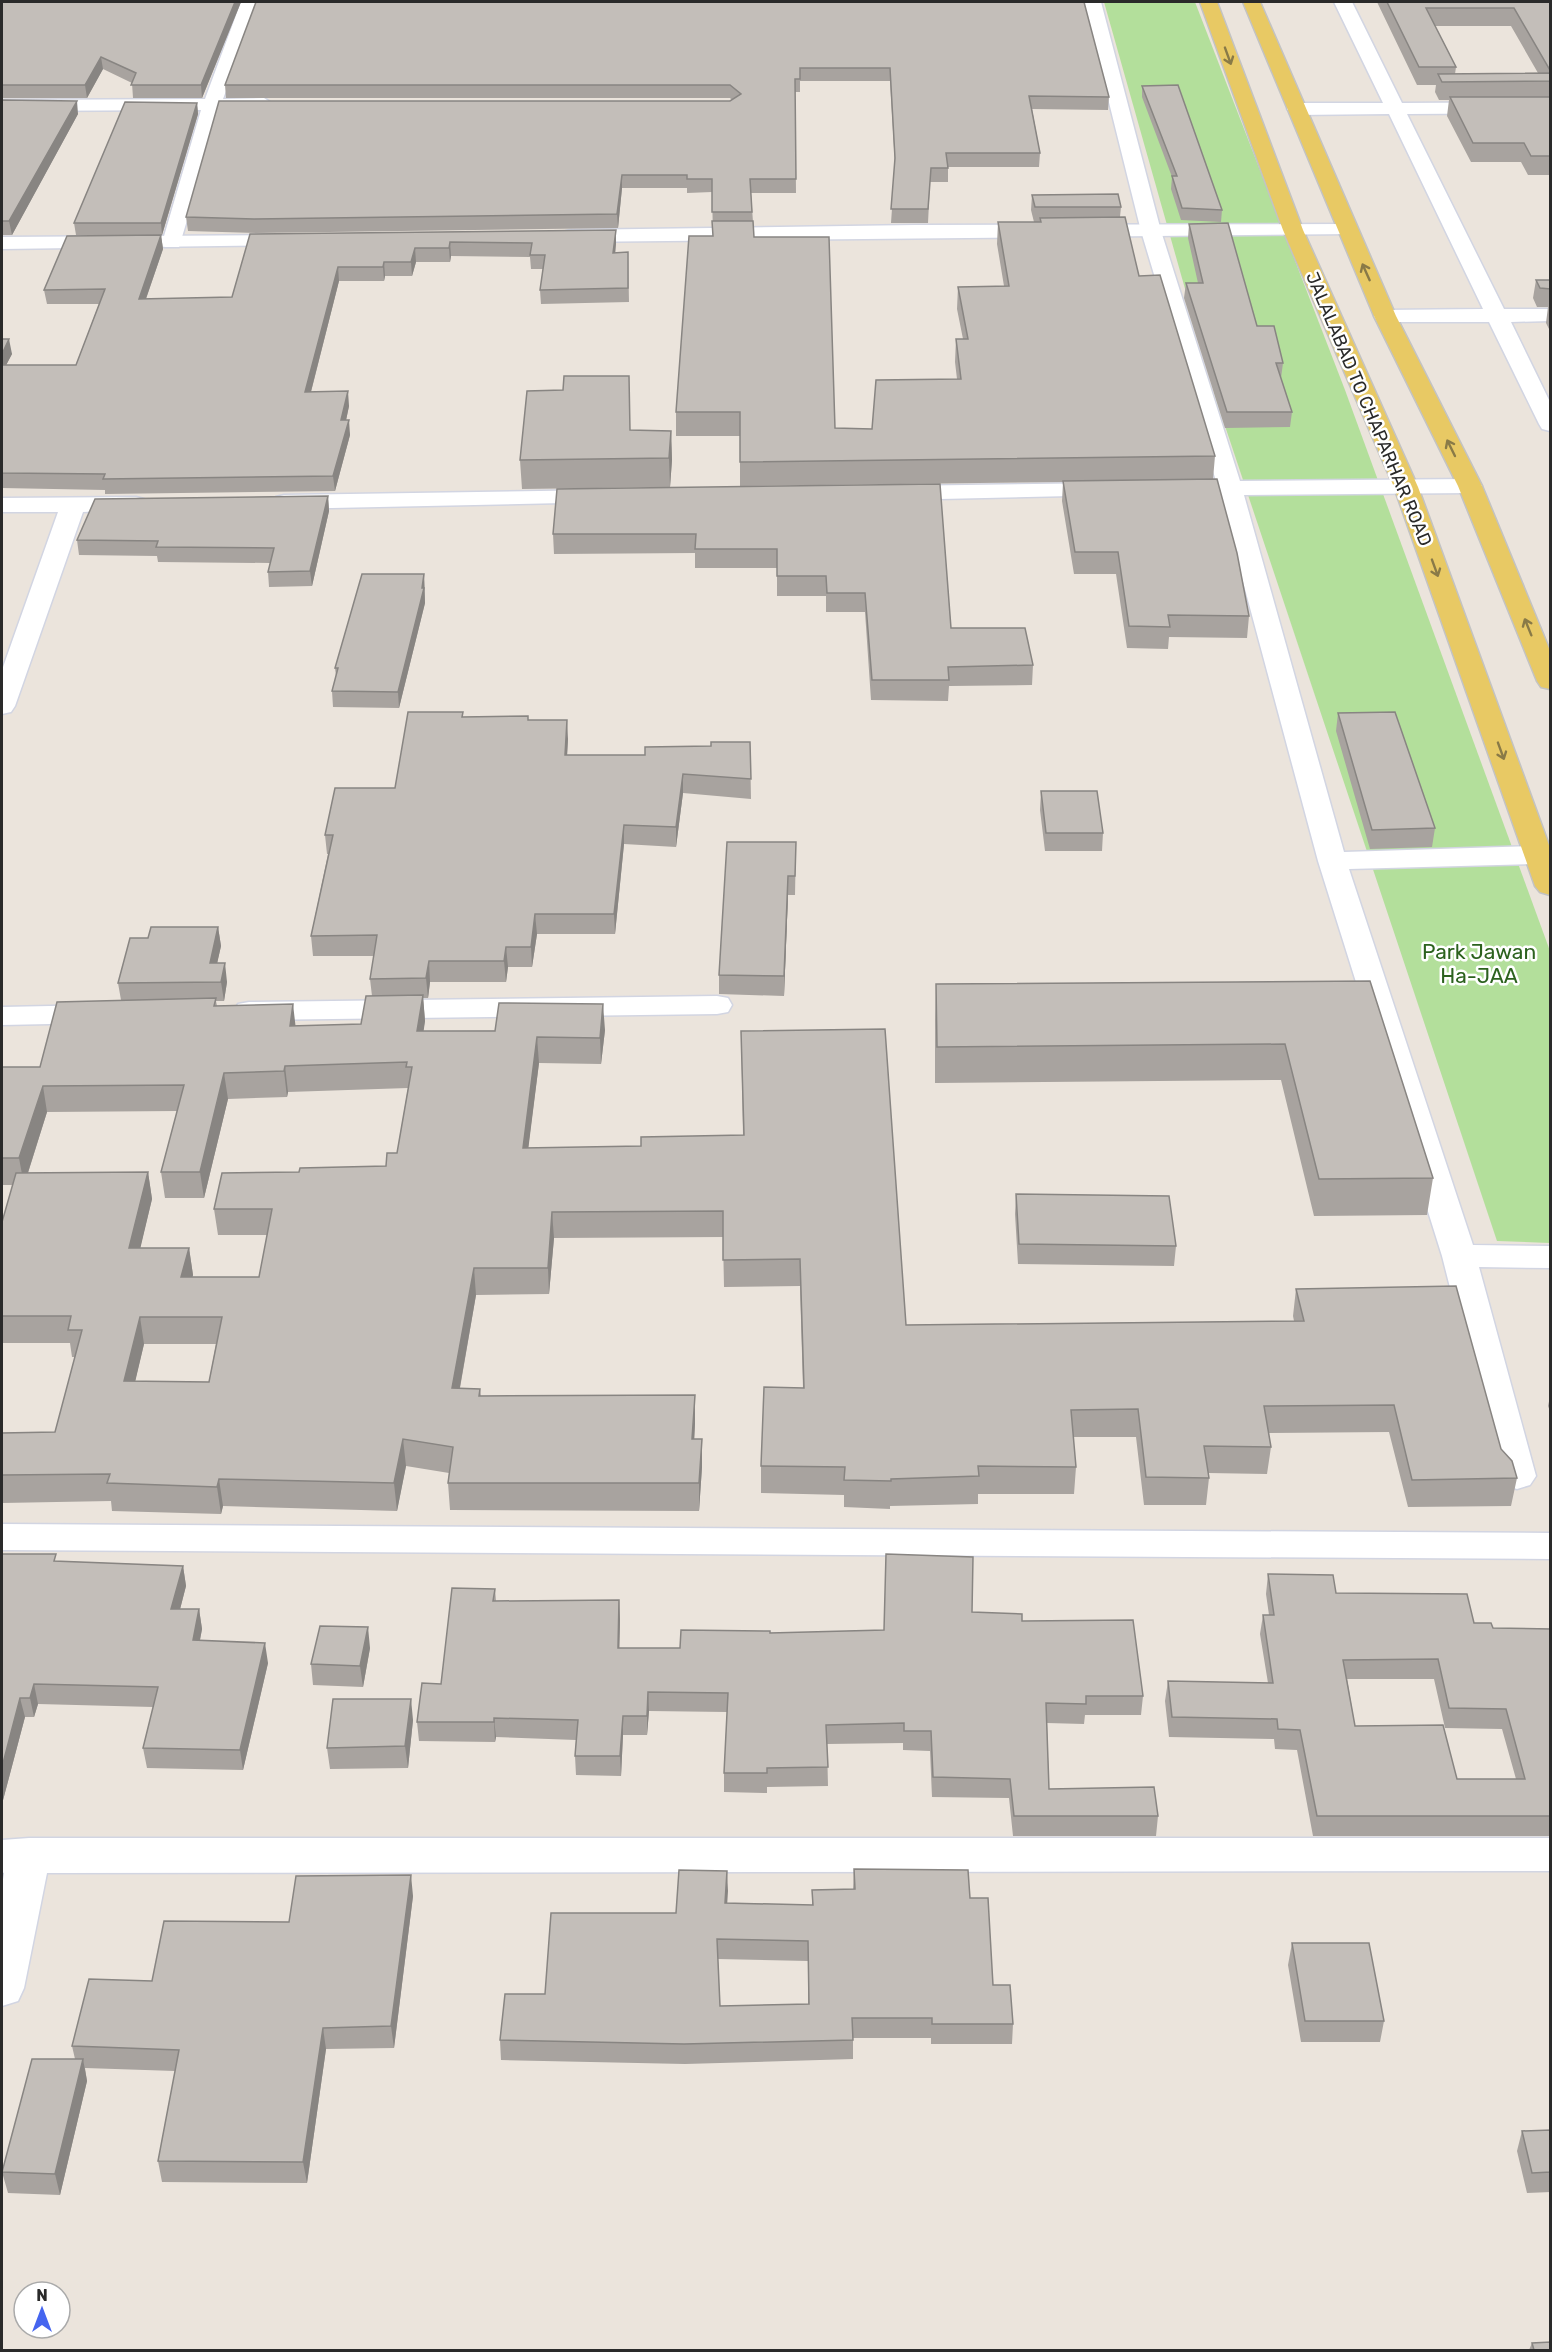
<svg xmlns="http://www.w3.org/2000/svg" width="1552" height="2352" font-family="Rubik,sans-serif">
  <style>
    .green { fill: #b3df9b }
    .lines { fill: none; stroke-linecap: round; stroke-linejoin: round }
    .street-casing { stroke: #d2d5e2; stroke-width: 3 }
    .secondary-casing { stroke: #d2d5e2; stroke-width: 3 }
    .primary-casing { stroke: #c3c3c3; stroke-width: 3 }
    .street { fill: #fff; fill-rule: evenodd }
    .secondary { fill: #fff; fill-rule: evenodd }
    .primary { fill: #e8c964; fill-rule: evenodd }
    .wall { fill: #a8a39f; fill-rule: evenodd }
    .shaded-wall { fill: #888582 }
    .building { fill: #c3beb9; stroke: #888582; stroke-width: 1.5; fill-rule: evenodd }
    .oneway { stroke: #897a47 }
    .labels { text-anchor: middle; stroke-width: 5; stroke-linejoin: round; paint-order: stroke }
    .far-street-label { font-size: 18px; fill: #2a2a2a; stroke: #fff }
    .park-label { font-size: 21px; fill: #2c621e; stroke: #fff }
  </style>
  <rect width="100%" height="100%" fill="#ebe4dc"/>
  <path class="green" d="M1104,2h91l150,388 205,561v292l-53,-2 -280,-839z"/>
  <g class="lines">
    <defs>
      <path id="street" d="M241,2h18l-36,97 41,-1 9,6 -9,6h-44l-41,137h-14l-3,-4 39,-133 -199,1v-11l203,-1z
        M1084,2h17l60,229 79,250 230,-2 8,2 4,5 -4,5 -8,2 -226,2 100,357 194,-6 12,6 -2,9 -10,3 -189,5 124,376 77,1v22l-71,-1 57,209 -6,9 -13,4 -13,-4 -6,-9 -56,-220 -124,-395 -98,-365 -53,-2 -4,-5 4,-5 49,-3 -75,-250z
        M1334,2h18l50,101 148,-1v11l-143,1 97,195h46v12l-39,1 39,80v29l-8,-2 -3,-5 -50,-102h-104l-8,-1 -3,-5 3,-5 8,-1 98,-1 -94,-195 -93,1 -9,-6 9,-6h87z
        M1108,483l8,2 4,5 -4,5 -220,5 -8,-2 -4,-5 4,-5 8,-2z
        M601,490l8,2 4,5 -4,5 -325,7 -8,-2 -4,-5 4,-5 8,-2z
        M136,497l8,2 4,5 -4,5 -61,3 -68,194 -4,6 -9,2v-44l56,-158h-56v-14z
        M717,996l11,2 4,7 -4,7 -11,2 -468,6 -11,-2 -4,-7 4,-7 11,-2z
        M99,1005l11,2 4,7 -4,7 -11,2 -97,2v-18z
        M2,1524l1548,9v26l-1548,-9z
        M29,1838h1521v33l-1503,2 -23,115 -6,13 -16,5v-120l2,-13 -2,-1v-32z"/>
      <path id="secondary" d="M1348,224l7,2 3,4 -3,4 -785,8 -7,-2 -3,-4 3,-4 7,-2 345,-5z
        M294,235l7,2 3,4 -3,4 -299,4v-12z"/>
      <path id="primary" d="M1200,2h17l86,228 115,257 132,361v47l-10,-3 -5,-6 -141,-399 -111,-257z
        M1243,2h17l136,314 86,170 68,165v38l-9,-2 -4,-6 -79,-195 -84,-170z"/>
    </defs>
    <use href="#street" class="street-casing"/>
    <use href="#secondary" class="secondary-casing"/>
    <use href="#primary" class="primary-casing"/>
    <use href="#street" class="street"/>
    <use href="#secondary" class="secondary"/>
    <use href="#primary" class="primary"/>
  </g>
  <path class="wall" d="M2,2h239l-39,96h-69l-1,-15 -29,-14 -16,29h-85z
    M1084,2l25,95 -1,13 -76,-1 8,44 -1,14h-91v15h-18l-2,41h-37l4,-58 -5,-84h-90v11h-5l1,101h-45l3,44 81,191 37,1 85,-50 -2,-17 1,-23h7l-6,-30 1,-22 46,-1 -7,-42 1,-22h36l-3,-12 1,-15 89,12 -1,10 19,59 76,180 -2,23 36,137 -2,22 -78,-1 -1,12 -41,-1 -11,-74h-42l-12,-73 1,-19 -323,4v-50h-64v-24l37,-176 -1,-44 -25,1v-5h-65l-4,40 -362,5 -68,-2 -2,-14 544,-116 2,-1 -2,-2h-504l-1,-13z
    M1377,2h174v173h-23l-7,-13h-50l-24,-46 2,-16h-10l-4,-8 1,-7h-19zM1435,26h76l27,47 -83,1 1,-7z
    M1142,86l80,124 -1,12 -40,-2 -10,-31 1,-12 -30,-80z
    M2,100l76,14 -66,121h-10z
    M197,103l1,11 -36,121h-86l-2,-12z
    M1189,224l94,139 -2,15 11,34 -2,15 -65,1 -41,-130 2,-15h12l-10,-45z
    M616,230l-1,23 13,-1 1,50 -88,2 -1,-14 3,-21h-12l-1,-12 -79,-1 -1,6h-34l-4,14h-27l-1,5h-45l-28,111 38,14 -3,14 4,15 -15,56 -230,3v-4l-103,-2v-149l10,15 -6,11h70l23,-61h-52l-3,-14 117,-55 2,14 -17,50 86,-2 18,-63z
    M1536,280h15v53l-5,-10 2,-16h-11l-4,-9z
    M631,430l40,1 1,29 -2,27 -148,2 -2,-29z
    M940,484l11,144 82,37 -1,20 -83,1 -1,15 -77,-1 -6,-88h-39v-16h-49v-28h-82v-15l-141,1 -1,-20z
    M328,496l1,15 -17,75 -43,1 -1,-15 2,-9 -112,-1 -1,-6 -78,-1 -2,-15z
    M424,574l1,29 -26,105 -66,-1 -1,-16 4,-15 -1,-8z
    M463,712v5l65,-1v4l40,19 -1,16h78l105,-13 1,57 -68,-6 -7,54 -52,-3 -9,90h-78l-5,33h-24l-2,15h-76l-2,16h-5l2,23 -2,10 182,-1 -4,34 -62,-1 -11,85 113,-2 102,-11 -2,-104 165,294 388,-4 -1,-5 3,-27 205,160 16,29 -6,28 -103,1 -19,-75 -121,1 3,14 -4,27 -59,-1 1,5 -3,27h-62l-8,-68h-63l3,30 -2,27h-96v10l-88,2v3l-46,-2v-12l-83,-2v-27l42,-78 -3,-102 -76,1 -1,-50 -169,1 -5,56 -73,1 -16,93 20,1 1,7 214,27 -1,16h8v28l-3,44 -249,-1 -2,-27 1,-10 -43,-7 -9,45 -174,-5 -2,8 -109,-3 -1,-10 -109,2v-70l53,-1 20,-75h-3l-2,-14h-68v-121l11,-37h-11v-118h38l81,-67 -3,-17 30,-45 70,-11 3,19 -4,17 10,19 -3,19h-8l1,5 79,20 65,-2 11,-28 -2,-17 4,-23h-61l-2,-20 17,-82h-1l-2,-19 70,-47zM408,1088l-11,65 -11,13 -87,6 -85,37 4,26h49l-8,42h-67l1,-2 -4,-27h-49l12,-49 -4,-27 -120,1 19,-61 130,-1 -16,61 4,26h39l24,-99 59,-2 1,-5zM144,1344h72l-7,38 -74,-1z
    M1338,713l97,115 -3,19 -62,2 -34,-118z
    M1041,791l62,42 -1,18h-57l-5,-41z
    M796,842l-1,53h-7l-4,101 -65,-2v-19z
    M1370,981l63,197 -6,37 -113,1 -33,-136 -346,3v-63l1,-36z
    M1016,1194l160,52 -2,20 -156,-2 -3,-50z
    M1551,1392v22l-3,-8z
    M2,1554l55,7 126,5 3,20 -6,23h19l3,20 -2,11 68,23 -25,107 -96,-2 -4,-20 10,-41 -115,-3 -4,13h-9l-23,87z
    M1268,1574l68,19 138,30 19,5 58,1v208l-1,-1h-237l-16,-86 -22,-1 -1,-10 -105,-2 -4,-36 3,-20 100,2 -8,-49 3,-19h6l-3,-21zM1347,1679h87l11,49 57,1 14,50h-59l-102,-53z
    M495,1589l1,12 123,-1 1,20 -1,28h61l90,-15 114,-3 88,-18 50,9 121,75 -2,19h-56l-1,9 -37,-1 2,66 109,27 -2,20h-143l-4,-38 -77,-1 -2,-46 -27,-1v-7l-76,1 1,42 -61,1v6l-43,-1v-19l3,-61 -78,-1 -2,24h-24l-2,41 -45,-1 -1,-19 1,-16 -80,-3 -1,5 -76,-1 -2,-19 24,-38z
    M370,1648l-7,39 -50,-2 -2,-21z
    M413,1720l-5,48 -78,1 -3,-21z
    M854,1869l116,29 23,87 20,39 -1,20h-81v-6h-78v21l-168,5 -184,-4 -1,-20 45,-46 131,-81 51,-42v32l85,2v-15l41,-1zM718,1959l90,2v43l-88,2z
    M413,1896l-19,152 -68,1 -19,134 -145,-1 -4,-21 17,-90 -90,-3 2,13 -27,114 -52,-2 -6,-21 73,-113 -3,-13 80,-65 137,-59z
    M1292,1943l92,78 -4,21h-79l-13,-77z
    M1551,2130v62l-24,1 -10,-42 5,-20z
    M1532,2343l19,7h-22z"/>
  <path class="shaded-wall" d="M235,2h6l-39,96 -1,-13z
    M101,57l2,12 -16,29 -2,-13z
    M77,101l1,13 -66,121 -3,-14z
    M197,103l1,11 -36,121 -1,-12z
    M622,175v13l-4,40 -1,-14z
    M616,230v14l-2,23 -1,-14z
    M161,235l2,14 -22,64 -2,-14z
    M450,242l1,14 -1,6 -1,-14z
    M415,248l1,14 -4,14 -1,-14z
    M384,262l1,14 -1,5 -1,-14z
    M338,267l1,14 -32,126 -2,-15z
    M9,339l3,15 -10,19v-19z
    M348,391l1,15 -6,29 -2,-15z
    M349,420l1,15 -15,56 -2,-15z
    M671,431l1,29 -2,27 -1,-29z
    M328,496l1,15 -17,75 -2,-15z
    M424,574l1,29 -26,105 -1,-16 24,-104z
    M567,720l1,19 -2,35 -1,-19z
    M683,774v19l-7,54v-20z
    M624,825v19l-9,90 -1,-20z
    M788,876v19l-4,101v-20z
    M535,914l2,20 -5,33 -1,-20z
    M218,927l3,19 -8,36 -3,-19z
    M506,947l2,20 -2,15 -2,-21z
    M429,961l1,21 -2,16 -2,-20z
    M225,963l2,19 -3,19 -3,-19z
    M423,995l2,26 -5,36 -3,-26z
    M293,1004l3,26 -6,-4z
    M603,1004l2,26 -4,34 -1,-26z
    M537,1037l2,26 -14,112 -2,-27z
    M285,1066l3,26 -1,5 -3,-26z
    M224,1073l4,26 -24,99 -4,-26z
    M43,1086l4,26 -23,73 -5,-27z
    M148,1172l4,27 -18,76 -5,-27z
    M552,1212l2,26 -5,56 -1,-26z
    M189,1248l4,27 -8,29 -4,-27z
    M474,1268l2,27 -21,120 -3,-27z
    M140,1317l4,27 -15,64 -5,-27z
    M695,1395v28l-2,43 -1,-27z
    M403,1439l3,27 -9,45 -3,-28z
    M702,1439v28l-3,44v-28z
    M219,1479l4,27 -2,8 -4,-27z
    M183,1566l3,20 -11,43 -4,-20z
    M619,1600l1,20 -1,47 -1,-19z
    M199,1609l3,20 -6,31 -3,-20z
    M368,1627l2,21 -7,39 -3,-21z
    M265,1643l3,20 -25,107 -3,-20z
    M34,1684l4,20 -4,13 -4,-19z
    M648,1692l1,19 -2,24v-19z
    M20,1698l5,19 -23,87v-37z
    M411,1699l2,21 -5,48 -3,-22z
    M623,1716v19l-2,41 -1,-20z
    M494,1718l2,19 -1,5 -1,-20z
    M727,1871l1,20 -2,32 -1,-20z
    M411,1875l2,21 -19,152 -3,-22z
    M323,2028l3,21 -19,134 -4,-21z
    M83,2059l4,22 -27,114 -5,-21z"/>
  <path class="building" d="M2,2h233l-34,83h-70l5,-12 -35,-16 -16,28h-83z
    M256,2h828l25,95 -80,-1 11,57h-94l2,15h-17l-3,41h-37l4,-51 -5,-90h-90v11h-5l1,100h-46l2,33h-40v-33h-25v-4h-65l-5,39 -363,5 -68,-2 33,-116h511l11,-7 -11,-9h-505z
    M1387,2h164v70l-37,-64h-88l30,59h-37z
    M1551,73v8l-109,1 -4,-8z
    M1178,85l44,125 -40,-2 -10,-32h5l-35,-90z
    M1450,97h101v59h-20l-7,-13h-51z
    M2,100l75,1 -68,120h-7z
    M125,102l72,1 -36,120h-87z
    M1118,194l3,13h-86l-3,-12z
    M1125,217l14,59 21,-1 55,181 -475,6v-50h-64l13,-176h24l-1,-15h41l1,16h75l6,191 37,1 4,-49 85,-1 -5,-40h12l-10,-52 51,-1 -11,-64h43l-1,-4z
    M1228,223l29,103h17l9,37h-7l16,49h-65l-41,-129h17l-14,-59z
    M616,230l-3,23 15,-1v36l-88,2 5,-35h-15l2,-12 -82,-1 -1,6h-34l-4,14h-27l-1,5h-45l-33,125 43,-1 -7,29h8l-16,56 -230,3 2,-5 -103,-1v-108h74l29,-76 -61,1 23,-54 94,-1 -22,64 93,-2 18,-63z
    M1536,280h15v9l-11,-1z
    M2,339h7l-7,15z
    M564,376h65l1,54 41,1 -2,27 -149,2 7,-69 36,-1z
    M1217,479l20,74 12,63 -81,-1 2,12 -41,-1 -11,-74h-43l-12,-71z
    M940,484l11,144h74l8,37 -85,2 1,13h-77l-7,-87h-38l-1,-17h-49v-27h-82l1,-15h-143l4,-45z
    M328,496l-18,75 -42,1 6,-24 -118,-1 2,-6 -81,-1 18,-41z
    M362,574h62l-2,14h2l-26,104 -66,-1 6,-23h-3z
    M408,712h55l-1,5 66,-1v4h39l-2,35h80v-8l66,-1v-4h39l1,37 -68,-5 -7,53 -52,-2 -10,89h-79l-4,33h-25l-2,14h-75l-3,17 -56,1 7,-44 -66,1 22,-101h-8l10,-47h60z
    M1395,712l40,116 -63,2 -34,-117z
    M1041,791h56l6,42h-57z
    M727,842h69l-1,34h-7l-4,100 -65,-1z
    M151,927h67l-8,36h15l-4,19 -103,1 12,-45h18z
    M1370,981l63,197 -114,1 -34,-135 -348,3 -1,-63z
    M423,995l-6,36h78l4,-28 104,1 -3,34 -63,-1 -14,111 118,-2v-9l103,-2 -3,-104 144,-2 21,296 398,-4 -8,-32 160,-3 45,163 11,12 5,17 -105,2 -18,-75 -130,1 7,41 -67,-1 5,32 -63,-1 -8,-68 -67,1 5,57 -98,-1 1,10 -88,3v2l-47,-1 1,-13 -84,-1 3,-79 40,1 -4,-129 -77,1v-49l-171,1 -4,56h-74l-22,120 28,1 -1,7 216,-1 -3,44h10l-3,44h-251l5,-36 -50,-8 -9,44 -175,-4 -2,8 -110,-4 3,-9 -108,1v-42l53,-1 27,-102h-14l3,-14h-69v-94l14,-49 132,-1 -19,76h60l-8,29h78l13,-68h-58l8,-36 77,-1 1,-4 86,-2 1,-13h10l15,-86h-6l1,-5 -122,4 -1,5 -60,2 -24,99h-39l23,-87 -141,1 -24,72h-17v-91h38l17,-65 159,-4 -2,8 79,-2 -3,22 71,-2 5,-28zM140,1317h82l-13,65 -85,-1z
    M1016,1194l153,2 7,50 -157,-2z
    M2,1554h54l-2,7 129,5 -12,43h28l-6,31 72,3 -25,107 -97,-2 15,-61 -124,-3 -4,14h-10l-18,69z
    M886,1554l87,3 -1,55 50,2v7l111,-1 10,76h-57v8l-40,-1 3,86 105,-2 4,29h-144l-4,-37 -77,-2 -2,-46h-27v-8l-78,2 2,42 -61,1v5h-43l4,-80 -80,-1 -1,24h-24l-3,40h-45l3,-36 -84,-2v4h-77l5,-39 19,1 11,-96 43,1 -2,12 126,-1 -1,48h62l1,-18 89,1v2l114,-3z
    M1268,1574l65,1 3,18 131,1 7,29h17l2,5 58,1v187h-234l-17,-86 -22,-1 -1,-10 -105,-2 -4,-36 105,2 -10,-68h11zM1438,1659l11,49 57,1 19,70h-68l-14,-54 -88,1 -12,-66z
    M320,1626l48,1 -8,39 -49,-2z
    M333,1699h78l-6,47 -78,2z
    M854,1869l114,1 2,28h18l5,87h17l3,39h-81v-6h-80l1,22 -169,4 -184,-4 5,-46h40l6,-81h125l3,-43 48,1 -2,32 88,2 -1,-15 43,-1zM717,1939l91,2 1,63 -89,2z
    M411,1875l-20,151 -68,2 -20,134 -145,-1 21,-111 -107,-4 17,-67 63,2 12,-60 125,1 7,-46z
    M1292,1943h77l15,78h-79z
    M32,2059h51l-28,115 -53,-2z
    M1551,2130v42l-19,1 -10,-42z
    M1551,2342v8h-17l-2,-7z"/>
  <defs><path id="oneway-shaft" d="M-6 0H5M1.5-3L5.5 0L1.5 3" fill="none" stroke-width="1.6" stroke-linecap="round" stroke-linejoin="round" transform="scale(1.5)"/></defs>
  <g class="oneway">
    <use href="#oneway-shaft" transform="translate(1228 56) rotate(70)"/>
    <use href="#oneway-shaft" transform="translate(1366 272) rotate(-114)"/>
    <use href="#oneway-shaft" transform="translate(1451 448) rotate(-116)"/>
    <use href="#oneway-shaft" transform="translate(1435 568) rotate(70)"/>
    <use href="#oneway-shaft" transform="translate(1528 627) rotate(-112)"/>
    <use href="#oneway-shaft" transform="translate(1501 751) rotate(70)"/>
  </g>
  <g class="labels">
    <g class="far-street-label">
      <text transform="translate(1369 409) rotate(67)" y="6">JALALABAD TO CHAPARHAR ROAD</text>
    </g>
    <g class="park-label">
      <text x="1479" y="959">Park Jawan<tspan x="1479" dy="24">Ha-JAA</tspan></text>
    </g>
  </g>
  <rect width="1552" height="2352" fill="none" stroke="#2a2a2a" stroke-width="6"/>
  <g transform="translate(42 2310)"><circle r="28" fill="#ffffff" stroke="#aaaaaa" stroke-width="1.5"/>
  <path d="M0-4.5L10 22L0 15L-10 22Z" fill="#4565ef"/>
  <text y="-9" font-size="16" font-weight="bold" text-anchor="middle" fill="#2a2a2a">N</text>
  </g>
</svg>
